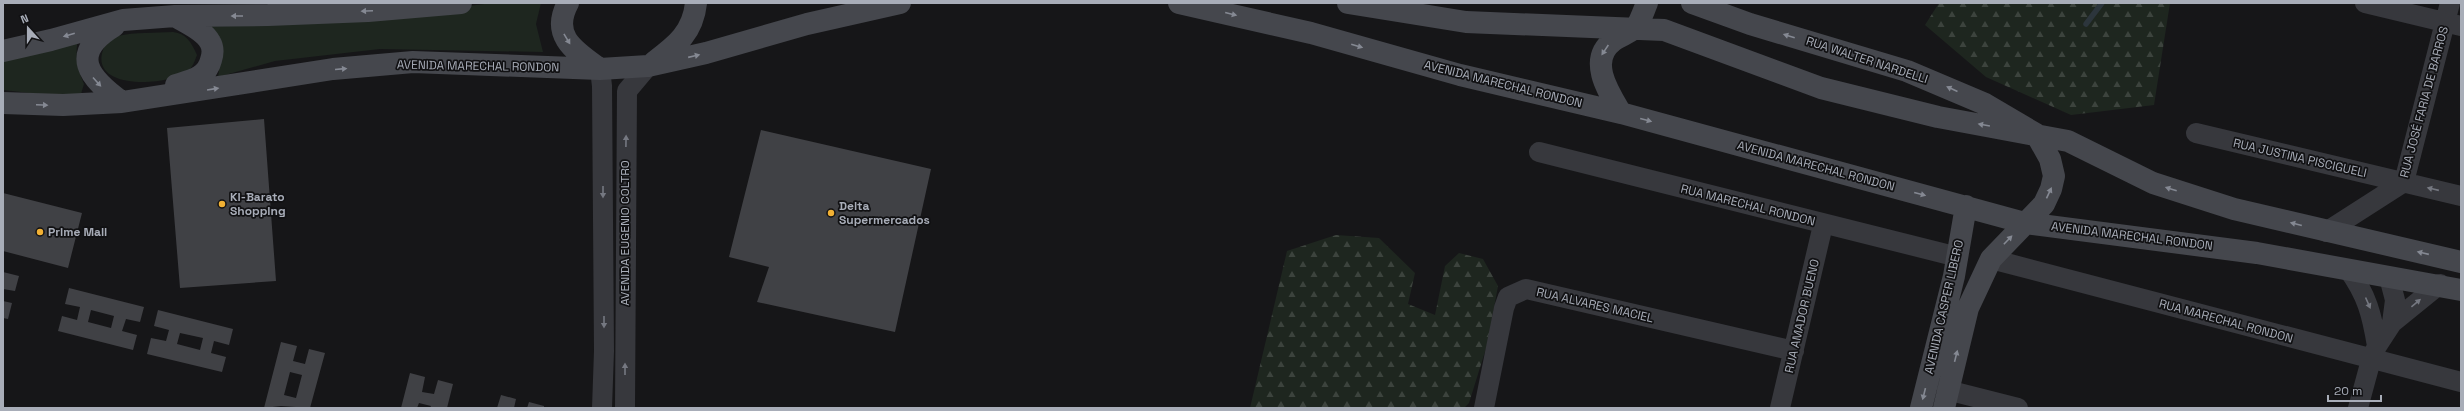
<svg xmlns="http://www.w3.org/2000/svg" width="2464" height="411" font-family="'Space Grotesk',sans-serif">
  <style>
    .grass { fill: #1e261f }
    .forest { fill: url(#forest-firs) }
    .lines { fill: none; stroke-linecap: round; stroke-linejoin: round }
    .stream { stroke: #2c353c; stroke-width: 5.5 }
    .building { fill: #404145; fill-rule: evenodd }
    .street { stroke: #37383d; stroke-width: 20 }
    .secondary { stroke: #45474d; stroke-width: 22 }
    .oneway { fill: #858993 }
    .oneway2 { fill: #757881 }
    .poi-dot { fill: #f2b134; stroke: #111113; stroke-width: 1.5 }
    .labels { text-anchor: middle; stroke-width: 3.5; stroke-linejoin: round; paint-order: stroke }
    .street-label { font-size: 12px; fill: #a8adb8; stroke: #111113 }
    .poi-label { font-size: 12px; font-weight: bold; fill: #a8adb8; stroke: #111113; text-anchor: start }
  </style>
  <defs>
    <pattern id="forest-firs" width="22" height="20" patternUnits="userSpaceOnUse"><rect width="22" height="20" fill="#1e261f"/><path d="M5 1l3.5 6h-7zM16 11l3.5 6h-7z" fill="#3c433d"/></pattern>
  </defs>
  <rect width="100%" height="100%" fill="#161618"/>
  <path class="grass" d="M492,3h49l-5,21 7,28 -163,-3 -105,12 -57,16c4,-25 6,-38 -13,-58l145,2z
    M173,32c14,2 18,10 24,23 -2,5 -4,12 -9,16 -19,15 -99,20 -85,-21 2,-7 8,-13 15,-14 17,-4 37,-3 55,-4z
    M78,38c-3,18 -1,30 6,46l-3,10 -34,1 -44,-5v-30z"/>
  <path class="forest" d="M1939,3h231l-16,102 -83,10 -85,-38 -61,-52z
    M1336,235l43,3 36,35 -7,31 27,11 10,-49 14,-13 24,6 15,27 -11,59 -18,58 -5,5h-214l37,-157z"/>
  <g class="lines">
    <path class="stream" d="M2086,24l16,-21"/>
  </g>
  <path class="building" d="M264,119l12,162 -96,7 -13,-160z
    M761,130l170,39 -36,163 -138,-30 12,-35 -40,-10z
    M3,193l79,20 -14,55 -65,-17z
    M3,272l16,4 -4,15 -12,-2z
    M69,288l75,19 -4,15 -14,-3 -4,12 15,4 -4,15 -75,-19 4,-15 15,4 3,-13 -15,-3zM91,310l23,6 -3,12 -23,-6z
    M3,301l9,2 -4,16 -5,-1z
    M158,310l75,19 -4,16 -15,-4 -3,12 15,4 -4,15 -75,-18 4,-16 15,3 3,-11 -15,-4zM180,333l23,5 -3,12 -23,-6z
    M281,342l16,4 -4,15 12,3 4,-15 16,4 -15,55 -29,-2 -17,2zM290,372l12,3 -6,23 -12,-3z
    M410,373l15,4 -3,15 12,2 4,-14 15,4 -6,24h-17l1,-2 -12,-3 -2,5h-16z
    M501,395l15,4 -2,9h-17z
    M529,402l15,4v2h-17z"/>
  <g class="lines">
    <path class="street" d="M2365,3l96,23
      M600,69l2,17 2,265 -2,57
      M2196,133l265,63
      M1539,152l419,105
      M2326,232l78,-50 46,-179
      M1991,259l470,123
      M2348,269c19,26 24,46 29,77
      M2392,323l48,-39
      M1947,390l71,18
      M625,408l2,-317 21,-25
      M1484,408l20,-100 4,-11 18,-8 268,62
      M1780,408l43,-183
      M2358,408l13,-48 6,-14 15,-23 3,-23 -6,-23"/>
    <path class="secondary" d="M568,3c-18,33 7,48 32,66
      M1179,3l132,30 149,42 161,38 404,110 232,30 204,37
      M1348,3l118,19 198,8 157,58 117,29 130,24 85,42 81,26 227,53
      M1692,3l58,21 157,47 78,33 51,30 14,25 4,17 -3,13 -7,15 -53,55 -23,49 -24,100
      M175,16c11,7 29,14 35,26 3,5 3,12 1,18 -4,17 -19,20 -35,25
      M114,26c-46,28 -25,52 8,76
      M3,51l48,-11 72,-20 52,-4 93,-1 100,-4 93,-8
      M654,62c23,-17 39,-30 42,-59
      M3,103l60,2 59,-3 211,-33 80,-7 187,7 48,-3 58,-13 101,-29 93,-21
      M1621,113c-12,-20 -34,-53 -8,-72 6,-5 20,-9 24,-15 4,-7 7,-16 10,-23
      M1921,408l33,-132 12,-70"/>
  </g>
  <defs><path id="oneway-solid" d="M-6-.8H1V-3.2L6.5 0L1 3.2V.8H-6Z"/></defs>
  <g class="oneway">
    <use href="#oneway-solid" transform="translate(367 11) rotate(177)"/>
    <use href="#oneway-solid" transform="translate(1231 14) rotate(14)"/>
    <use href="#oneway-solid" transform="translate(237 16) rotate(180)"/>
    <use href="#oneway-solid" transform="translate(69 35) rotate(164)"/>
    <use href="#oneway-solid" transform="translate(1789 36) rotate(-163)"/>
    <use href="#oneway-solid" transform="translate(567 39) rotate(59)"/>
    <use href="#oneway-solid" transform="translate(1357 46) rotate(16)"/>
    <use href="#oneway-solid" transform="translate(1605 50) rotate(124)"/>
    <use href="#oneway-solid" transform="translate(694 56) rotate(-13)"/>
    <use href="#oneway-solid" transform="translate(341 69) rotate(-5)"/>
    <use href="#oneway-solid" transform="translate(97 82) rotate(48)"/>
    <use href="#oneway-solid" transform="translate(213 89) rotate(-9)"/>
    <use href="#oneway-solid" transform="translate(1952 89) rotate(-156)"/>
    <use href="#oneway-solid" transform="translate(42 105) rotate(2)"/>
    <use href="#oneway-solid" transform="translate(1646 120) rotate(15)"/>
    <use href="#oneway-solid" transform="translate(1984 125) rotate(-170)"/>
    <use href="#oneway-solid" transform="translate(2171 189) rotate(-162)"/>
    <use href="#oneway-solid" transform="translate(2049 193) rotate(-65)"/>
    <use href="#oneway-solid" transform="translate(1920 194) rotate(15)"/>
    <use href="#oneway-solid" transform="translate(2296 224) rotate(-166)"/>
    <use href="#oneway-solid" transform="translate(2008 240) rotate(-46)"/>
    <use href="#oneway-solid" transform="translate(2423 253) rotate(-167)"/>
    <use href="#oneway-solid" transform="translate(1956 356) rotate(-76)"/>
    <use href="#oneway-solid" transform="translate(1924 394) rotate(104)"/>
  </g>
  <g class="oneway2">
    <use href="#oneway-solid" transform="translate(626 141) rotate(-89)"/>
    <use href="#oneway-solid" transform="translate(2433 189) rotate(-167)"/>
    <use href="#oneway-solid" transform="translate(603 192) rotate(90)"/>
    <use href="#oneway-solid" transform="translate(2368 303) rotate(66)"/>
    <use href="#oneway-solid" transform="translate(2416 303) rotate(-40)"/>
    <use href="#oneway-solid" transform="translate(604 322) rotate(90)"/>
    <use href="#oneway-solid" transform="translate(625 369) rotate(-90)"/>
  </g>
  <g class="poi-dot">
    <circle cx="222" cy="204" r="4"/>
    <circle cx="831" cy="213" r="4"/>
    <circle cx="40" cy="232" r="4"/>
  </g>
  <g class="labels">
    <g class="street-label">
      <text transform="translate(1867 60) rotate(18)" y="4">RUA WALTER NARDELLI</text>
      <text transform="translate(478 66) rotate(1)" y="4">AVENIDA MARECHAL RONDON</text>
      <text transform="translate(1503 84) rotate(14)" y="4">AVENIDA MARECHAL RONDON</text>
      <text transform="translate(2424 102) rotate(-75)" y="4">RUA JOSÉ FARIA DE BARROS</text>
      <text transform="translate(2300 158) rotate(13)" y="4">RUA JUSTINA PISCIGUELI</text>
      <text transform="translate(1816 166) rotate(15)" y="4">AVENIDA MARECHAL RONDON</text>
      <text transform="translate(1748 205) rotate(14)" y="4">RUA MARECHAL RONDON</text>
      <text transform="translate(625 233) rotate(-90)" y="4">AVENIDA EUGENIO COLTRO</text>
      <text transform="translate(2132 236) rotate(7)" y="4">AVENIDA MARECHAL RONDON</text>
      <text transform="translate(1595 305) rotate(13)" y="4">RUA ALVARES MACIEL</text>
      <text transform="translate(1944 307) rotate(-77)" y="4">AVENIDA CASPER LIBERO</text>
      <text transform="translate(1802 316) rotate(-77)" y="4">RUA AMADOR BUENO</text>
      <text transform="translate(2226 321) rotate(15)" y="4">RUA MARECHAL RONDON</text>
    </g>
    <g class="poi-label">
      <text x="230" y="201">Ki-Barato<tspan x="230" dy="14">Shopping</tspan></text>
      <text x="839" y="210">Delta<tspan x="839" dy="14">Supermercados</tspan></text>
      <text x="48" y="236">Prime Mall</text>
    </g>
  </g>
  <rect width="2464" height="411" fill="none" stroke="#a8adb8" stroke-width="8"/>
  <g transform="translate(28 28) rotate(339)" stroke="#111113" stroke-width="3" paint-order="stroke">
  <path d="M0-3L7 15L0 10L-7 15Z" fill="#a8adb8"/>
  <text y="-6" font-size="11" font-weight="bold" text-anchor="middle" fill="#a8adb8">N</text>
  </g>
  <path d="M2328 395v6h53v-6" fill="none" stroke="#a8adb8" stroke-width="2"/>
  <text x="2334" y="395" font-size="12" fill="#a8adb8" stroke="#111113" stroke-width="3" paint-order="stroke">20 m</text>
</svg>
